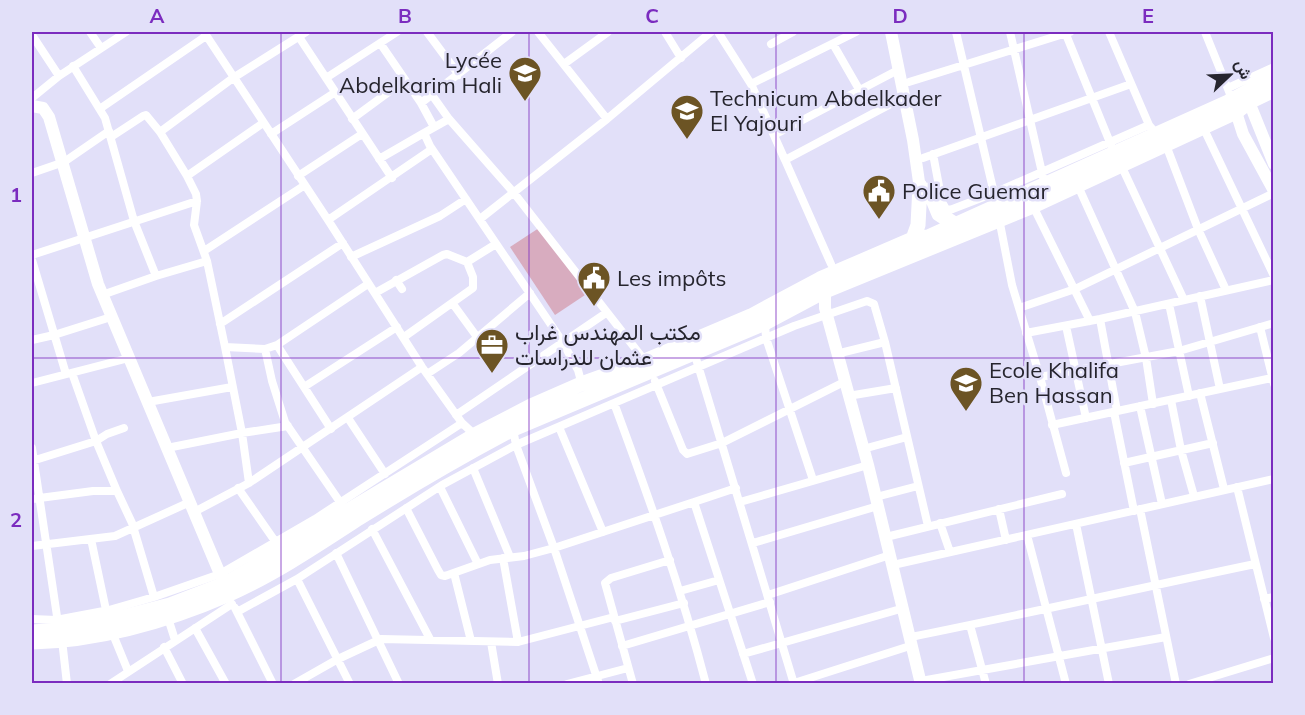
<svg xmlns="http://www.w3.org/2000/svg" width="1305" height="715" font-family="Mulish,Vazirmatn,sans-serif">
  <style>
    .pitch { fill: #d8acbf }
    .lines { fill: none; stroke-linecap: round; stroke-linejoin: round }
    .street { stroke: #fff; stroke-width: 8 }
    .secondary { stroke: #fff; stroke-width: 12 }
    .highway { stroke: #fff; stroke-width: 15 }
    .grid { fill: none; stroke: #7b2cbf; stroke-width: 1.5; stroke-opacity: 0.55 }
    .labels { text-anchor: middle; stroke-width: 5; stroke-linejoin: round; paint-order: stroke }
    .poi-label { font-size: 22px; fill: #26252e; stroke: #e2e0f9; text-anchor: start }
    .neatline { fill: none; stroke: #7b2cbf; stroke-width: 2 }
    .grid-label { font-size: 20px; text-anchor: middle; font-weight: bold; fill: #7b2cbf }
  </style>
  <rect width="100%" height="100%" fill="#e2e0f9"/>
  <path class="pitch" d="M539,228l49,65 -33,22 -45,-68z"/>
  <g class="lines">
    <path class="street" d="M90,32l11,16
      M204,32l124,188 94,147 40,56 13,12
      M427,32l32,43
      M538,32l69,87
      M665,32l16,26
      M718,32l33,52 34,76
      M956,32l38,161 18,92 28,92 26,96
      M1010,32l33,145
      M1065,32l46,113
      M1109,32l40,93 17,20 32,84 28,61
      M1205,32l25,62 -2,7
      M32,35l27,41
      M299,37l93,141
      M380,43l41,60 13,24
      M771,44l22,-12
      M833,44l27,47
      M564,64l44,-32
      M73,66l32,52 29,103 22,55
      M326,78l71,-46
      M909,82l161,-50
      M751,84l105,-52
      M1228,88l46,-21
      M432,95l17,24 65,74 131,168
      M32,98l27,-22 67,-44
      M421,103l91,-71
      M101,108l105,-72
      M352,119l53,-39
      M449,119l-25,14 6,13 132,195 16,29 4,15
      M1203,127l71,149
      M160,132l73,-54 73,-46
      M271,134l63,-41
      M774,135l124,-65
      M111,137l32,-21 3,-1 14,17 27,44 76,-53
      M933,154l9,48 4,7 4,1 44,-17 155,-68
      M923,158l208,-74
      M379,159l45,-26
      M1121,165l63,135
      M32,173l32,-11 45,-31
      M187,176l9,18 1,7 -3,24 13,36 18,86 40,2 12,-4 91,-61
      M298,176l64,-42
      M1078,186l57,126 11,46 7,46
      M1033,206l57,115
      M480,219l127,-100 104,-87
      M328,220l104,-71
      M204,251l101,-66
      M32,255l165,-54
      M351,257l89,-41 26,-17
      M32,260l34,114
      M467,262l29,-18
      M831,264l-46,-104 119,-63
      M396,280l6,9
      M375,293l68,-38 4,-1 20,8 6,15v11l-69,49
      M102,295l54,-19 51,-15
      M1200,296l20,93
      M453,304l24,33
      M1169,304l20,92
      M1019,308l56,-19 199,-96
      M1100,319l17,92
      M765,323l1,15 47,142
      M220,324l123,-81
      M1066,326l20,92
      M1260,327l14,57
      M1026,333l74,-14 174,-39
      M32,340l22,-5 57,-18
      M277,345l54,84
      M225,347l17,86 7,50
      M265,349l7,32 13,41 57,83
      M694,352l100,332
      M836,354l49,-12
      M72,373l24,68 21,50
      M427,374l32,-21 71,-60
      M1040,377l139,-26 95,-28
      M655,381l28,69 4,4 35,-11 122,-61
      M32,383l97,-25
      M304,387l93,-60
      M1200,393l24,96
      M848,396l48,-8
      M1171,400l10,50 13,46
      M148,402l84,-15
      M614,403c34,92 67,185 92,281
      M1140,406l22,98
      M1114,412l20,99
      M456,415l150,-102
      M348,418l37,56
      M1052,425l220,-47
      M559,427l44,105
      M513,429l3,16 38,103 45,136
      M32,448l26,175
      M167,448l75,-15 46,-7
      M863,449l44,-12
      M32,461l64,-20 11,-7 17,-6
      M1124,463l89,-20
      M473,468l37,89
      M440,487l38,77
      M1237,487l37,151
      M238,488l39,56
      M736,488l-42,14 59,182
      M876,497l42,-11
      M32,499l61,-8h24l15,32 22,74
      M740,502l128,-37
      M406,508l32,62 3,5 4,1 45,-16 34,-4 30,-8 140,-46
      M999,509l7,31
      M1140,509l36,175
      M194,512l55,-29 173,-116
      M940,523l10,29
      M1076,524l33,160
      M372,529l58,110
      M1027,535l39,149
      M886,537l176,-43
      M91,539l15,71
      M753,543l125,-37
      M32,546l83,-10 75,-34
      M336,553l63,131
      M503,558l15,84
      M893,565l381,-86
      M454,573l17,68
      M297,579l53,105
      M680,591l39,-11
      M768,595l122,-40
      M1264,599l10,-2
      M235,608l38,76
      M237,612l60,-33 145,-94 74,-40 278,-119 73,-25 7,3 11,38 43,184
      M168,618l7,22
      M32,619l24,1 53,-10 45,-13 66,-23 95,-55 147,-96
      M615,621l69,-18
      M970,625l16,59
      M195,628l31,56
      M112,632l16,39
      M911,637c115,-23 229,-49 344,-73
      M62,640l5,44
      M491,642l7,42
      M622,646l148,-44
      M164,647l19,37
      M743,654l161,-46
      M921,681l245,-44
      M110,684l122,-80
      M294,684l44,-25 43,-20 137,3 96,-25
      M567,684l61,-16
      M633,684l-28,-101 6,-5 59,-18
      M791,684l122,-39
      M1189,684l85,-26"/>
    <path class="secondary" d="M891,32l22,108 8,56
      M1245,97l4,5 25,62
      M1231,105l5,7 7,22 31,57
      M32,106l11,2 6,9 49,167 122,290 10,16
      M822,284l3,7v17l43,157 53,219"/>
    <path class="highway" d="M929,190l10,24 17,11
      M913,239l5,-14 2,-39
      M32,632l29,-2 51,-10 58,-15 57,-22 248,-148 58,-30 48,-21 64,-23 106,-45 69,-37 93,-40 15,-2 300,-135 46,-25
      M32,642c67,-2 135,-21 197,-48 44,-19 90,-50 130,-76 50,-31 101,-61 154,-89l252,-106 60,-32 208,-85 203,-94 13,-10 25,-12"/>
  </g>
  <path class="grid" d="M281,32v652M529,32v652M776,32v652M1024,32v652M32,358h1242"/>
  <defs>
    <symbol id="school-pin" viewBox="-11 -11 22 30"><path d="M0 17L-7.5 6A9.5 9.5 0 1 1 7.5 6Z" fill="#6c5424" stroke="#e2e0f9"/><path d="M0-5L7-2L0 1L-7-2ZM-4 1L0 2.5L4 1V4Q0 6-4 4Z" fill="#fff"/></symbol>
    <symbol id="civic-pin" viewBox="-11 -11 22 30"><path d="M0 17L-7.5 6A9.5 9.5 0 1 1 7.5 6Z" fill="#6c5424" stroke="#e2e0f9"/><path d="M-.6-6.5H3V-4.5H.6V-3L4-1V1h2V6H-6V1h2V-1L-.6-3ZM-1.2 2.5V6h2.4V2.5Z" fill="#fff"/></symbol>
    <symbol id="office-pin" viewBox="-11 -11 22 30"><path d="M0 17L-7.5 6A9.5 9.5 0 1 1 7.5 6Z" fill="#6c5424" stroke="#e2e0f9"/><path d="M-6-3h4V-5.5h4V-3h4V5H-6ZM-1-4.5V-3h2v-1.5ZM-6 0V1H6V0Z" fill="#fff"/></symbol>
  </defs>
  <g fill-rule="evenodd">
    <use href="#school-pin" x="506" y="54" width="38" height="52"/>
    <use href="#school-pin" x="668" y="92" width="38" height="52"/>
    <use href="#civic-pin" x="860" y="172" width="38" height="52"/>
    <use href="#civic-pin" x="575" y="259" width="38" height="52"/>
    <use href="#office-pin" x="473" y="326" width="38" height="52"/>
    <use href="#school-pin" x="947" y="364" width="38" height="52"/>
  </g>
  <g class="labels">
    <g class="poi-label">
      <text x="502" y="68" text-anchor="end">Lycée<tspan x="502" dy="25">Abdelkarim Hali</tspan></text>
      <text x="710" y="106">Technicum Abdelkader<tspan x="710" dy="25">El Yajouri</tspan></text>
      <text x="902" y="199">Police Guemar</text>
      <text x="617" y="286">Les impôts</text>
      <text x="515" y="340">مكتب المهندس غراب<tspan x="515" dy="25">عثمان للدراسات</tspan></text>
      <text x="989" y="378">Ecole Khalifa<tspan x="989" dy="25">Ben Hassan</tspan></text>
    </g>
  </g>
  <rect width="1305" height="715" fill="none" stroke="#e2e0f9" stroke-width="66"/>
  <g transform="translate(1230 75) rotate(67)" stroke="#e2e0f9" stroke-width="4.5" paint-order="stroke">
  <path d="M0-4.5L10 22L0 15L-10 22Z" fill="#26252e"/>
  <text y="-9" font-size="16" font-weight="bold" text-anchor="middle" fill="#26252e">ش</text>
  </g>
  <rect x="33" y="33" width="1239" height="649" class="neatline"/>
  <g class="grid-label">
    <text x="157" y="23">A</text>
    <text x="405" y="23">B</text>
    <text x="652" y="23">C</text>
    <text x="900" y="23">D</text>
    <text x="1148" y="23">E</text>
    <text x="16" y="202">1</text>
    <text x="16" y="527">2</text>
  </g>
</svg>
